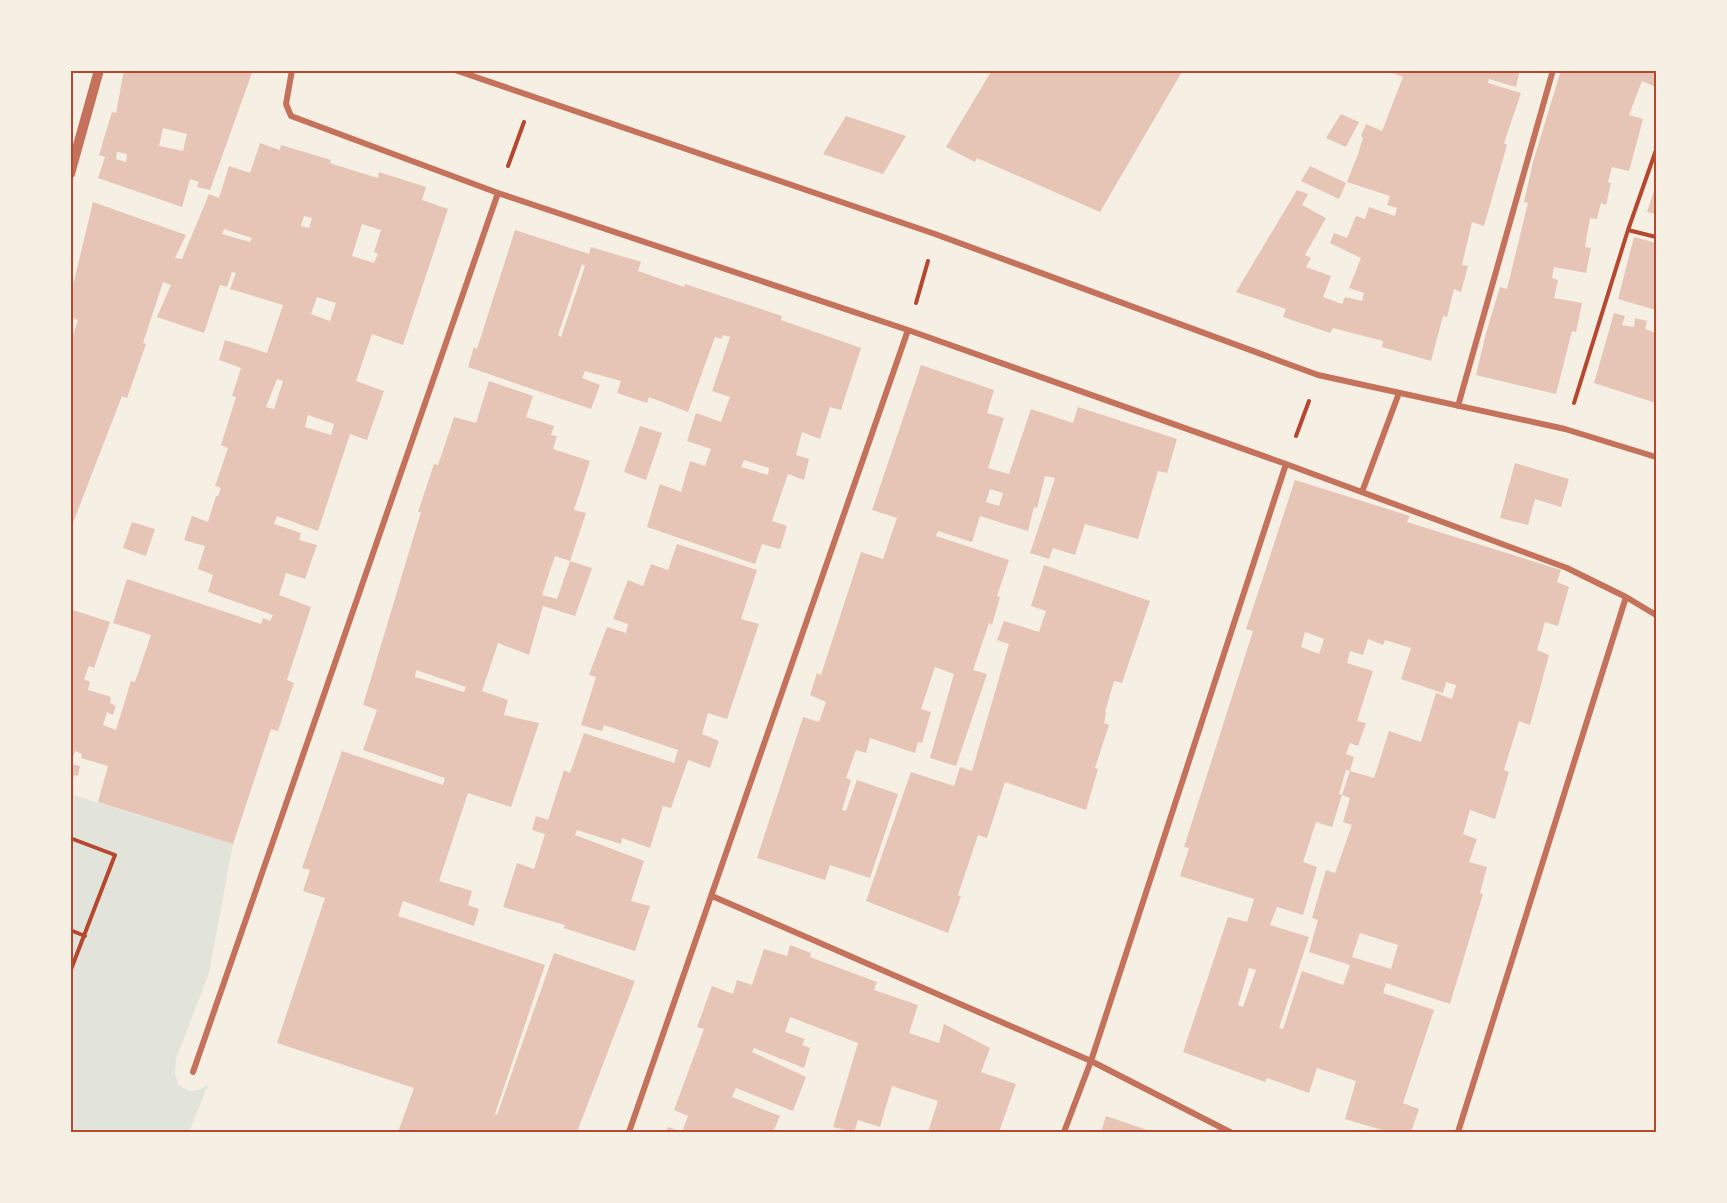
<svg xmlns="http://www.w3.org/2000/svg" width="1727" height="1203" font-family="Ubuntu,sans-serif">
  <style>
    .green { fill: #e2e4dc }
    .building { fill: #e6c5b7; fill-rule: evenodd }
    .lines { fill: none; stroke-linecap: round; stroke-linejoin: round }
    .path { stroke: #b5482f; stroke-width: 4 }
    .minor { stroke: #c5725c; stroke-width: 6 }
    .tertiary { stroke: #c5725c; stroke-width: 10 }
    .neatline { fill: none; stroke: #b5482f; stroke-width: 2 }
  </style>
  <rect width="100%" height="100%" fill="#f6efe4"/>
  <path class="green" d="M70,794l163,50 -24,129 -33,86 -1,16 4,10 9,6 11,-1 9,-5 -19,47h-118z"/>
  <path class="building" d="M124,70h129l-43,120 -13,-3 2,-5 -9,-3 -8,28 -84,-29 7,-21 -6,-2 13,-43 4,1zM163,128l24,6 -4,17 -24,-5zM117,152l10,2 -1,8 -10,-3z
    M992,70h191l-83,142 -123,-54 -2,4 -29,-15z
    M1386,70h134l-4,17 -27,-8 -1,4 33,10 -17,50 3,2 -23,81 -12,-4 -10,43 6,1 -7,26 -7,-3 -7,28 -4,-1 -12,45 -49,-14 1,-6 -50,-13 -3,5 -47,-16 3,-8 -50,-17 61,-102 11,4 -6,11 24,13 -21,37 6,3 -5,9 25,9 -8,21 19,7 3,-7 17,4 2,-8 -15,-5 12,-30 -31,-15 4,-10 13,5 9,-22 9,3 4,-12 26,9 2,-8 -10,-3 3,-9 -43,-14 11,-28 5,-16 -2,-2 5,-12 16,7 21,-54z
    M1561,70h95v17l-14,-6 -13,34 14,4 -11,41 -3,11 -17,-4 -4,15 3,1 -5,22 -5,-2 -4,16 -7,-1 -5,29 6,1 -5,25 -32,-6 -2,11 6,2 -4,18 28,5 -6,29 -4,-1 -16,63 -80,-19 10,-42 14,-46 7,2 21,-86 -4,-1 9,-40z
    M1341,114l18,8 -13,25 -20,-9z
    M846,116l60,20 -23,38 -60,-20z
    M260,143l20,7 1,-5 50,15 -1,3 28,9 20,6 1,-6 47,15 -4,13 26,9 -45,136 -31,-11 -16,47 28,10 -17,49 -17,-6 -32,97 -41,-15 -3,8 27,9 -2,7 18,5 -12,34 -19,-6 -7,22 32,12 -24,73 7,3 -16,48 -7,-2 -38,115 -135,-42 10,-36 -27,-8 1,-4 -7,-3 -4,13 9,2 -2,10 -4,-1 -4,11v-177l40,13 -16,46 -5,-2 -5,13 6,3 -2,8 23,7 -1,6 6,3 -3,9 -6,-3 -4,13 13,5 15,-49 4,1 16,-47 -38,-12 14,-44 134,45 2,-6 7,3 3,-6 -65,-23 5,-17 -15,-6 7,-23 -21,-6 8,-24 16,6 8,-26h2l3,-8 -6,-2 13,-38 -7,-3 15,-48 -4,-1 9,-28 -22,-8 6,-20 42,13 16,-48 -53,-16 6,-16 -4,-1 -5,15 -7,-2 -16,48 -47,-16 14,-32 -8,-3 -20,61 3,1 -19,54 -5,-2 -51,132 -1,-185 8,-23 -8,-3v-19l23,-96 93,33 -11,23 7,1 27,-65 10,4 10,-32 21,7zM304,216l8,2 -3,10 -8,-2zM362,224l19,6 -7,22 4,2 -4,9 -22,-7zM224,229l28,9 -2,4 -28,-8zM317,297l19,6 -6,18 -19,-7zM277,379l6,2 -9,28 -8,-2zM308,415l26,9 -3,11 -26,-8z
    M1310,166l36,17 -7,16 -38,-18z
    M1656,185v29l-9,-2z
    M515,230l74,24 2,-7 50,15 -3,9 46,16 1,-3 97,32 -1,4 80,28 -20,62 -11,-3 -10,32 -18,-7 -6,23 13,4 -5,21 -16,-6 -16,47 15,5 -7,23 -18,-5 -7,20 -108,-37 13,-43 21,8 9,-31 15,5 6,-17 -24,-8 9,-28 25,9 9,-25 -18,-6 18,-54 -7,-2 -2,4 -6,-2 -27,75 -39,-15 -2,6 -30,-10 4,-12 -36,-10 -3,7 18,7 -9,24 -123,-42 6,-20 3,2zM582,264l3,2 -24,71 -3,-2zM744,460l25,8 -1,7 -27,-8z
    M1634,237l22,6v67l-38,-11z
    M1614,313l11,3 -3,9 12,2 1,-9 12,3 -2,8 11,4v70l-62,-20z
    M921,365l73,25 -7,23 17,5 -16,50 21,6 22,-65 42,14 5,-16 99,32 -10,34 -9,-2 -20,68 -53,-15 -10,31 -22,-7 -4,11 -19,-6 25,-75 -10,-2 -8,32 -3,-1 -6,24 -48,-15 -8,26 -34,-11 -2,5 73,24 -12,36 3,1 -8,28 -3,-2 -16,47 14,4 -31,92 -26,-8 24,-84 -19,-7 -14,42 10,3 -9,31 -4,-1 -3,11 -45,-15 -4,15 -10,-3 -10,28 5,2 -9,30 4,1 11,-31 41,14 -28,84 -40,-13 -5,15 -68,-22 46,-141 16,5 7,-20 -16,-7 7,-22 4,2 40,-123 22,7 14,-41 -25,-8zM990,489l13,4 -4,13 -13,-4z
    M489,381l44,15 -7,21 28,9 -3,9 6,1 -4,13 37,12 -16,49 12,3 -16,48 -15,-5 -13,39 15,4 13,-38 22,7 -17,48 -32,-10 -14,49 -31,-12 -16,48 26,9 -4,15 35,8 -28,84 -43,-14 -29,88 33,10 -4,14 11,4 -5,17 -71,-25 -5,15 147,49 -50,149 2,1 57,-162 81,28 -58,151h-179l16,-44 -137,-45 48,-145 -22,-7 7,-21 -8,-2 40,-117 101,34 2,-7 -82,-28 14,-40 -14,-5 58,-193h-3l16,-48 4,1 16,-48 22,6zM416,670l50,17 -2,5 -49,-15z
    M640,426l22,7 -16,47 -22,-8z
    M1515,463l54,16 -8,28 -26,-8 -7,26 -28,-7z
    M1295,480l115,36 -3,6 154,48 -4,12 12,5 -11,39 -13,-4 -8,28 12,5 -19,70 -11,-4 -15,49 5,2 -14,47 -25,-9 -7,24 14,5 -8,23 18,5 -7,26 3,1 -33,110 -64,-21 -3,10 51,17 -31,93 16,6 -8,23h-22l-44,-13 11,-38 -39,-13 -8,25 -42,-15 -2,4 -82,-30 45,-135 19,5 7,-23 -74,-23 9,-28 -5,-1 69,-216 -7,-2zM1305,632l19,7 -5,15 -18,-7zM1368,639l15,6 2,-5 26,8 -10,31 42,14 3,-11 10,3 -4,14 -16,-6 -15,49 -32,-11 -15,47 -24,-7 -8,24 8,3 -7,24 9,3 -17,48 -9,-3 -14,48 6,2 -9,32 41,13 -7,20 -41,-14 -19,58 -4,-1 30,-91 -39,-12 7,-18 26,8 14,-48 -14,-5 13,-40 16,5 10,-32 -3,-1 7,-24 4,1 4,-14 -8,-3 4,-11 8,3 8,-23 -9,-2 16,-50 -26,-8 3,-12 13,4zM1360,933l38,12 -7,24 -39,-12zM1249,968l7,2 -13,37 -5,-2z
    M132,522l23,7 -9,27 -23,-8z
    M677,544l80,26 -16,49 18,5 -32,95 -19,-6 -6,21 17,7 -9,27 -22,-8 -17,48 -8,-2 -13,42 -28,-10 -1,6 -44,-14 -2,5 69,26 -13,40 19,5 -15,45 -71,-23 1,-3 -62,-18 14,-44 17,6 11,-35 -13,-4 4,-14 12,4 16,-50 6,3 14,-40 90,30 4,-13 -74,-25 -2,6 -21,-6 15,-48 -7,-2 18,-48 19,6 2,-9 -15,-5 15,-39 15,6 8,-22 17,6z
    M1044,565l106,36 -28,82 -8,-2 -9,31 1,1 -2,10 5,2 -14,43 3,1 -12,41 -81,-28 -18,56 -9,-3 -20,60 3,1 -13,37 -82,-32 45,-129 43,14 6,-19 12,4 37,-127 -12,-4 7,-19 35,11 7,-21 -15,-5z
    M790,945l21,8 -1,4 67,25 -3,8 44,15 -9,28 30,10 5,-19 46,24 -9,24 35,12 -17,48h-71l10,-31 -46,-15 -12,41 -22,-7 -4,12 -21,-5 25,-84 -68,-26 -5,15 20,7 -3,6 8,3 -6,20 -50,-20 -2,4 54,25 -13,34 -57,-23 -4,9 48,19 -7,16h-107l2,-5 14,5 6,-16 -14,-6 30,-81 -7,-2 15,-41 21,8 4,-14 15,5 12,-36 23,7z
    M1106,1116l47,16h-52z"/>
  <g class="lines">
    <path class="path" d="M508,166l16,-44
      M1628,230l28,7
      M916,303l12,-42
      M1574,403l54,-173 28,-80
      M1296,436l13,-35
      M70,838l45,17 -45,117
      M70,930l15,6"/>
    <path class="minor" d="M292,70l-6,34 5,12 207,77 410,137 378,134 281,104 59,29 30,18
      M455,70l480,164 383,141 247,54 91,28
      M1458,406l95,-336
      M1362,492l37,-99
      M712,896l379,165 139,71
      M193,1072l305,-879
      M629,1132l279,-802
      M1064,1132l27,-71 195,-597
      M1458,1132l168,-535"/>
    <path class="tertiary" d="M70,174l29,-104"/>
  </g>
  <rect width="1727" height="1203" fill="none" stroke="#f6efe4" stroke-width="144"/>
  <rect x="72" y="72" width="1583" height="1059" class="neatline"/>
</svg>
